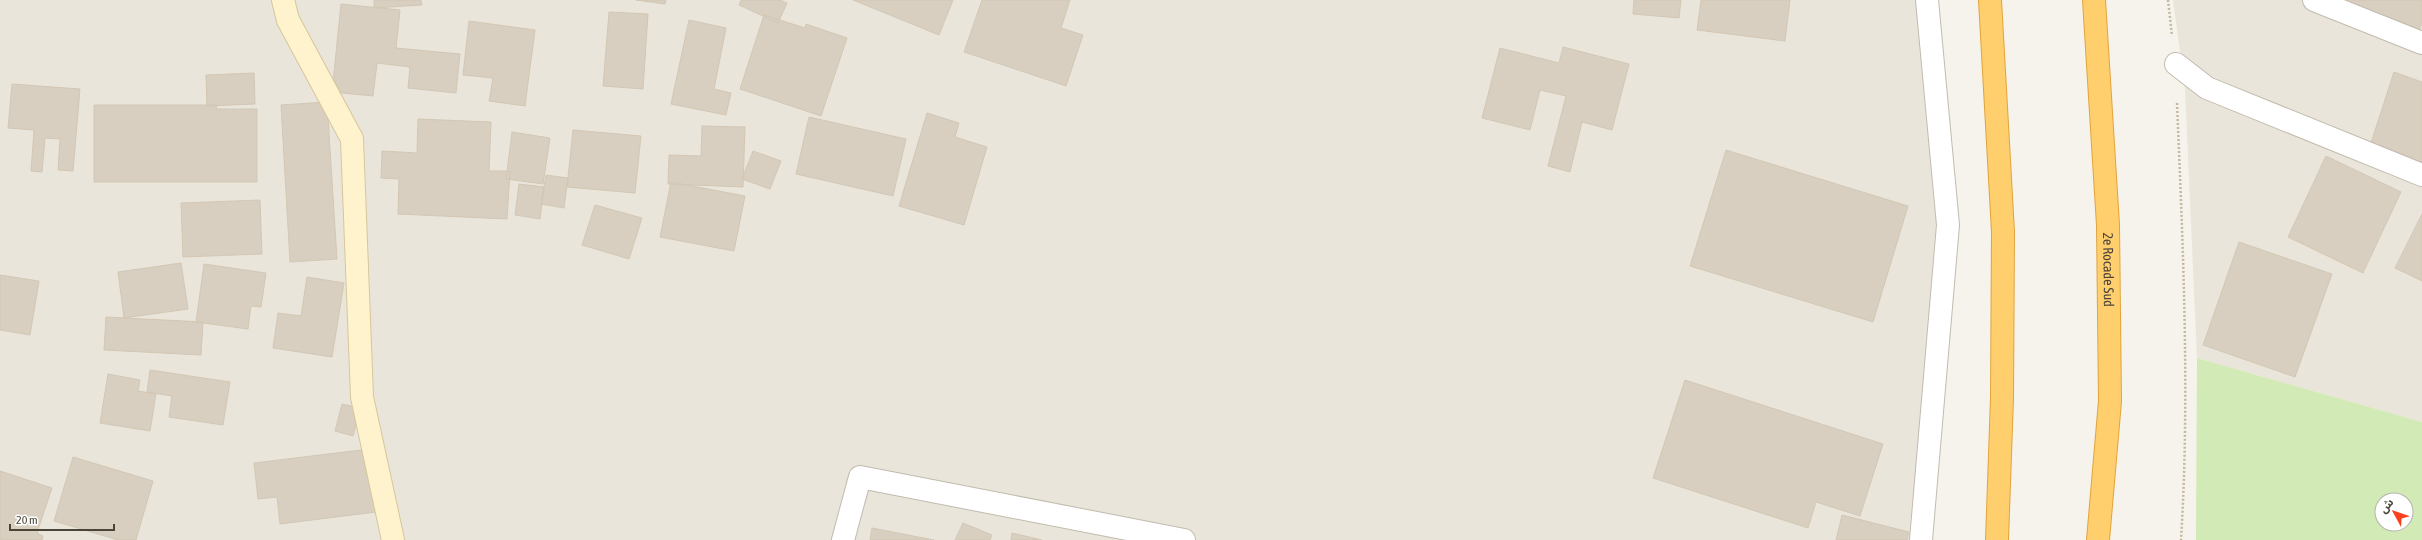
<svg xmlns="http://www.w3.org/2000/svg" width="2422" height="540" font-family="'Asap Condensed','Noto Sans Arabic',sans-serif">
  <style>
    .residential { fill: #eae5da }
    .green { fill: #d2eab5; fill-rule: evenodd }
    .building { fill: #d8cfc1; stroke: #d3c7b4 }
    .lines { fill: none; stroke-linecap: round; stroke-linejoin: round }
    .street-casing { stroke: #c2bbae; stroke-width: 24 }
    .secondary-casing { stroke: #d6c79b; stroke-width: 24 }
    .highway-casing { stroke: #e0a43c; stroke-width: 24 }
    .path { stroke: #c4b79f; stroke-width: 2.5; stroke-dasharray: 2 2; stroke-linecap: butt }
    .street { stroke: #fff; stroke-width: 22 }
    .secondary { stroke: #fff3cd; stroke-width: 22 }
    .highway { stroke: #ffcf6e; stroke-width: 22 }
    .labels { text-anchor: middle; stroke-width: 4; stroke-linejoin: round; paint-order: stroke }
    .street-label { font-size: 14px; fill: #4b4439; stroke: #fff }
  </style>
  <rect width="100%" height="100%" fill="#f6f3ec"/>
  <path class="residential" d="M0,0h1927l21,225 -27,315h-1921z
    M2173,0h249v422l-225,-64 -12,-269z"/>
  <path class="green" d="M2197,358l225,64v118h-226zM2382,500h24v24h-24z"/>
  <path class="building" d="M374,0h47l1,5 -48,3z
    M636,0h30l-1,4z
    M741,0h39l7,3 -9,20 -39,-18z
    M853,0h100l-14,35z
    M982,0h88l-9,28 22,7 -17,51 -102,-34z
    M1634,0h47l-2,18 -46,-4z
    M1701,0h89l-5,41 -88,-11z
    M2348,0h74v23l-4,10 -71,-29z
    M341,4l59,6 -4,38 64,6 -4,39 -48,-5 2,-21 -33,-4 -4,33 -41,-4z
    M609,12l39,2 -5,75 -40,-3z
    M764,15l41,13 1,-4 41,14 -26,78 -81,-27z
    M689,20l37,8 -12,61 17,4 -5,22 -55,-11z
    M469,21l66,9 -10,76 -36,-5 4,-23 -30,-3z
    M1563,47l66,17 -17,66 -30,-8 -12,50 -22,-6 18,-70 -26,-6 -10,40 -48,-12 18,-70 59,15z
    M2394,72l28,10v82l-52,-18z
    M254,73l1,31 -48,2 -1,-31z
    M12,84l68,5 -7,82 -15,-1 2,-31 -15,-1 -3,34 -11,-1 3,-41 -26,-2z
    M327,102l10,157 -47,3 -9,-157z
    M94,105h123l-1,4h41v73h-163z
    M927,113l32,10 -4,14 32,10 -23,78 -65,-19z
    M809,117l97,22 -13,57 -97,-22z
    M418,119l73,3 -2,49h21l-3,48 -109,-5 1,-35 -18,-1 1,-27 35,2z
    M702,126l43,1 -2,60 -75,-3 1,-29 32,1z
    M573,130l68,6 -6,57 -68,-6z
    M512,132l38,6 -7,46 -37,-5z
    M1726,150l182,56 -35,116 -183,-56z
    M753,151l28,10 -11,28 -28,-10z
    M2326,156l75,36 -38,81 -75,-36z
    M546,175l22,3 -4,30 -23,-4z
    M671,182l74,14 -11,55 -74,-14z
    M519,184l25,3 -4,32 -25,-4z
    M260,200l2,54 -79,3 -2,-54z
    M595,205l47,13 -13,41 -47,-14z
    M2422,214v67l-27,-13z
    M2239,242l93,32 -37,103 -92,-32z
    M181,263l7,46 -64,9 -6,-46z
    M204,264l62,9 -5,34 -10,-1 -3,23 -52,-7z
    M0,275l39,6 -9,54 -30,-5z
    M307,277l37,6 -12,74 -59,-9 5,-35 23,3z
    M106,317l97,5 -2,33 -97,-5z
    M150,370l80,12 -7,43 -54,-8 3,-21 -25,-4z
    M108,374l32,6 -2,11 18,3 -6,37 -50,-8z
    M1685,380l198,64 -23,72 -44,-14 -8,26 -155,-50z
    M342,404l18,4 -7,28 -18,-5z
    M369,449l7,63 -96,12 -3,-27 -19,2 -4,-36z
    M73,457l80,24 -17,59h-18l-64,-19z
    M0,471l52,17 -15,45 6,3 -1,4h-42z
    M1842,515l67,17 -2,8h-71z
    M963,523l29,12 -2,5h-35z
    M872,528l62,12h-64z
    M1012,533l30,7h-31z"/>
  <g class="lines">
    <defs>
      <path id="street" d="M2314,0l108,43
        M2176,64l31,24 215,87
        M843,540l17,-63 324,63
        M1921,540l27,-315 -21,-225"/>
      <path id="secondary" d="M283,0l5,20 64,119 10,258 31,143"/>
      <g id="highway">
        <path d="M1990,0l13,232 -1,166 -5,142"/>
        <path id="s1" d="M2094,0l14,225 2,176 -12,139"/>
      </g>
    </defs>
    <use href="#street" class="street-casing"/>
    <use href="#secondary" class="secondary-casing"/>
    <use href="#highway" class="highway-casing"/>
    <path class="path" d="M2168,0l4,36
      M2177,103c6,146 13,291 4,437"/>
    <use href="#street" class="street"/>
    <use href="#secondary" class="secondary"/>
    <use href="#highway" class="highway"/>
  </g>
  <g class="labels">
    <g class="street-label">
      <text dy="5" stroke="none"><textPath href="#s1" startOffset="270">2e Rocade Sud</textPath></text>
    </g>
  </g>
  <g transform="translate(2394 512) rotate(310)"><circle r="19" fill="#ffffff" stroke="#b7b4b0"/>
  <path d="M0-3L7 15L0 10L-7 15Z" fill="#fc3f1d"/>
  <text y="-6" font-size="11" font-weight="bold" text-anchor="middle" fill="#4b4439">ش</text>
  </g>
  <path d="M10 524v6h104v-6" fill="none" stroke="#4b4439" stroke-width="2"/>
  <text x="16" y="524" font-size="12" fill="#4b4439" stroke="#ffffff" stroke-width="3" paint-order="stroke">20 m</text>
</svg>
